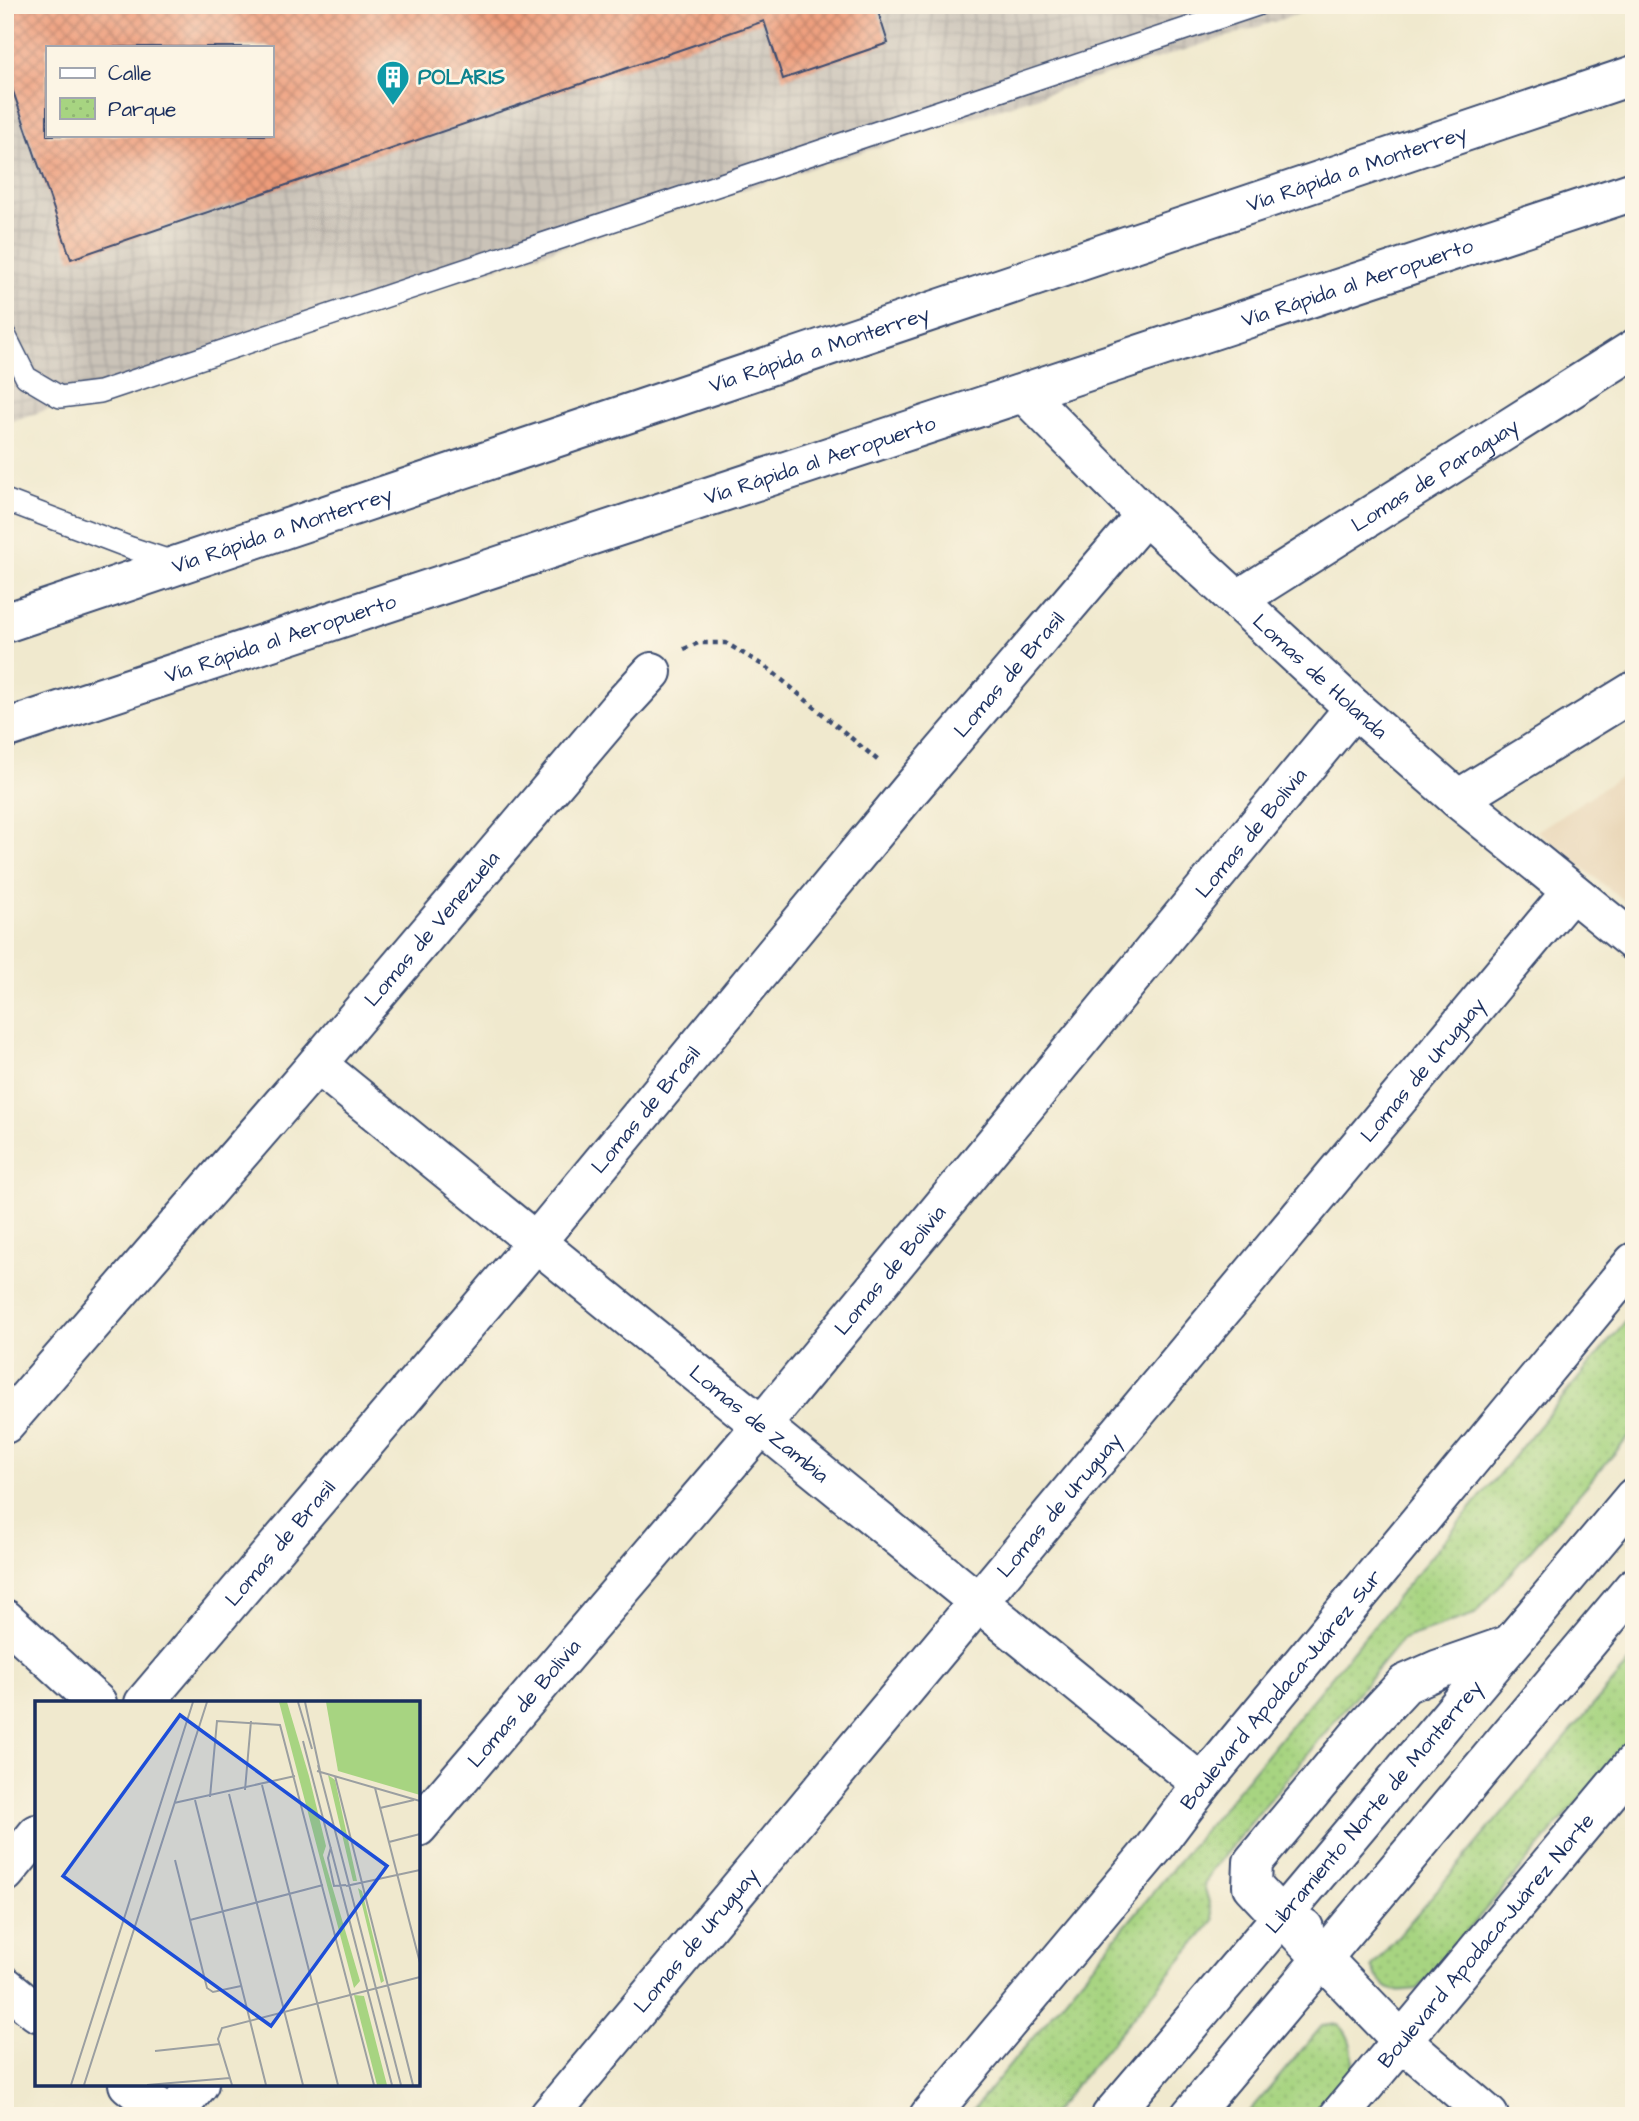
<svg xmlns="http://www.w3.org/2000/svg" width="1639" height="2121" font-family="'Architects Daughter',sans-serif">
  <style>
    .built { fill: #ead8ba }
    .industrial { fill: url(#industrial-grid); fill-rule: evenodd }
    .park { fill: url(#park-dots); stroke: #618270; stroke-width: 2 }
    .building { fill: url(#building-cross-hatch); fill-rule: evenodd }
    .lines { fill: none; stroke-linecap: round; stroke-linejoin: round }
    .lane-casing { stroke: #3b4b6f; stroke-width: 24 }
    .street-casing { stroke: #3b4b6f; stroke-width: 42 }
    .primary-casing { stroke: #3b4b6f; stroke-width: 42 }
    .highway-casing { stroke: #3b4b6f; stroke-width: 42 }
    .path { stroke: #3b4b6f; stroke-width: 4.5; stroke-dasharray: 5 5; stroke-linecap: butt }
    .lane { stroke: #fff; stroke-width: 21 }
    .street { stroke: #fff; stroke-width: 38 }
    .primary { stroke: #fff; stroke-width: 38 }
    .highway { stroke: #fff; stroke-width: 38 }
    .labels { text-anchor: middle; stroke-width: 5; stroke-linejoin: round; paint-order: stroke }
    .culture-label { font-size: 21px; font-weight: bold; fill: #0d838f; stroke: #fcf5e5; text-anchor: start }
    .street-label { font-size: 21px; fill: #1b2f5e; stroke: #fcf5e5 }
    .inset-road { fill: none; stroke: #9b9fa1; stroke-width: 2 }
    .view { fill: #1d4ed8; fill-opacity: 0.15; stroke: #1d4ed8; stroke-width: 3.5 }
    .inset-edge { fill: none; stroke: #1b2f5e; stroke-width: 3.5 }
  </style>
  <defs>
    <pattern id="industrial-grid" width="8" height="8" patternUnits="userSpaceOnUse" patternTransform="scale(1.75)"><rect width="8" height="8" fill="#cac3b8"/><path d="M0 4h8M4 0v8" fill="none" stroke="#ada8a1"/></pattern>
    <pattern id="park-dots" width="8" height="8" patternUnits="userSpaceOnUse" patternTransform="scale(1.75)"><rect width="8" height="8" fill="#a7d481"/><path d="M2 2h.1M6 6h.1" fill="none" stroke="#8fb672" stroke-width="1.8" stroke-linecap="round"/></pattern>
    <pattern id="building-cross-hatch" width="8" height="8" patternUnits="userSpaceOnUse" patternTransform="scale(1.75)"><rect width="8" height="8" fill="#ee9c7a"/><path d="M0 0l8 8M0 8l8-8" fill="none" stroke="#c08067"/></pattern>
  </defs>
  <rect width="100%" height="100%" fill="#fcf5e5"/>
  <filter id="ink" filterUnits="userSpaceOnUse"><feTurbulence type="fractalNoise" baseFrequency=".0143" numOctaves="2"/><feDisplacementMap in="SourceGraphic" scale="14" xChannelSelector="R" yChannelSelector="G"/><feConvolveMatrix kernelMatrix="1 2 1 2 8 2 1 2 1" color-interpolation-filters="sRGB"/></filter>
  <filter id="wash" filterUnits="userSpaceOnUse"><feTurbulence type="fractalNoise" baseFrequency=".00686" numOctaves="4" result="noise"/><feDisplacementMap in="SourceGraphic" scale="28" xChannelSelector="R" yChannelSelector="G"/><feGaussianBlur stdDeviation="1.57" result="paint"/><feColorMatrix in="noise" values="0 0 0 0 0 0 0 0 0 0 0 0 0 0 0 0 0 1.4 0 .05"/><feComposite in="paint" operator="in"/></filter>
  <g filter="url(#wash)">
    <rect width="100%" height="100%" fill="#f0e9ce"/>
    <path class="built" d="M1634,768v141l-97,-78z"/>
    <path class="industrial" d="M5,5h1322l-1322,418zM47,47h224v88h-224z"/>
    <path class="park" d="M1634,1311v120l-159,183 -73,25 -190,231 -8,15 10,35 -164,196h-82z
      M1634,1657v78l-216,254c-27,3 -34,4 -46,-22z
      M1338,2024c15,12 14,30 16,48l-38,44h-70l76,-90z"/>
    <g id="blocks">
      <path class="building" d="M5,5h871l12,38 -105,36 -19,-58 -693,238 -66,-191zM47,47h224v88h-224z"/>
    </g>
  </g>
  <g filter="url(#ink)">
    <use href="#blocks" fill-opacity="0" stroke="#3b4b6f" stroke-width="2"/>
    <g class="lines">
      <defs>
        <path id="lane" d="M5,335l21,42 34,20 40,-5 1157,-387
          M5,500l126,48 45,15"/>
        <g id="street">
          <path id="s1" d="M1024,393l121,122 209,193 104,91 176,143"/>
          <path id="s2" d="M1237,600l397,-251"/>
          <path d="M1458,799l176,-108"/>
          <path id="s3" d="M317,1064l885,720"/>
          <path id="s4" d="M5,1424l312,-360 301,-355 34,-37"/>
          <path d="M5,1619l92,84"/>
          <path id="s5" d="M144,1703l392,-461 375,-453 234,-274"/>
          <path id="s6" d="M418,1827l344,-402 592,-717"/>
          <path d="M5,1873l32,-39"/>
          <path d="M1298,1933l104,108 87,75"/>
          <path d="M5,1986l32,26"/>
          <path d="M128,2084l39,32"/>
          <path d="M172,2116l27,-32"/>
          <path id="s7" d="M549,2116l1022,-1224"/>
          <path id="s8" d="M929,2116l224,-267 49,-65 432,-522"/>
          <path id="s9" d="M1339,2116l295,-353"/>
        </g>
        <g id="primary">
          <path d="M1304,1928l-23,-11 -29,-31 1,-24 115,-138 37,-40 34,-15 69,-24"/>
          <path id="s10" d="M1111,2116l170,-199 353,-420"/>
          <path d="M1190,2116l444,-529"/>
        </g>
        <g id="highway">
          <path id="s11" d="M5,623l1629,-548"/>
          <path id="s12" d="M5,729l1629,-538"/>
        </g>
      </defs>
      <use href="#lane" class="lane-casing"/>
      <use href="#street" class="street-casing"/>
      <use href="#primary" class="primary-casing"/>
      <use href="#highway" class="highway-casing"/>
      <path class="path" d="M684,649l14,-6h28l43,26 112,94"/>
      <use href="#lane" class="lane"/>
      <use href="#street" class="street"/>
      <use href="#primary" class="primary"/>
      <use href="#highway" class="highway"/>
    </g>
  </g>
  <defs>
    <symbol id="building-pin" viewBox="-11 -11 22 30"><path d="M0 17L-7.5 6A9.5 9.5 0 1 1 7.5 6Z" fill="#0f9aa8" stroke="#fcf5e5"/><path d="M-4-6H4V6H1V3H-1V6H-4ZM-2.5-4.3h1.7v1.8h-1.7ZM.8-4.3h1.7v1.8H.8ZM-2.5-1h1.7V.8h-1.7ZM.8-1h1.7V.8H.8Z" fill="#fff"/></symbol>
  </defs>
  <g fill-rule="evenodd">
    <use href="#building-pin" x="374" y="58" width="38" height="52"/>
  </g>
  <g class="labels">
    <g class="culture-label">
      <text x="418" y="84">POLARIS</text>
    </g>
    <g class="street-label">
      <text dy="7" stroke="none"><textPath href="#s11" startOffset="1426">Vía Rápida a Monterrey</textPath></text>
      <text dy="7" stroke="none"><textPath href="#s12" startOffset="1424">Vía Rápida al Aeropuerto</textPath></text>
      <text dy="7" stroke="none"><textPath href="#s11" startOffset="859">Vía Rápida a Monterrey</textPath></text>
      <text dy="7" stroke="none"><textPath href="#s12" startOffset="858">Vía Rápida al Aeropuerto</textPath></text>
      <text dy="7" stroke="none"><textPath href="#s2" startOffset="234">Lomas de Paraguay</textPath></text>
      <text dy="7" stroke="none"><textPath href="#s11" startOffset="292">Vía Rápida a Monterrey</textPath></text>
      <text dy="7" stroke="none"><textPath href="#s12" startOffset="290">Vía Rápida al Aeropuerto</textPath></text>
      <text dy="7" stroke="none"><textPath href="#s5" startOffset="1344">Lomas de Brasil</textPath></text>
      <text dy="7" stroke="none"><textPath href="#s1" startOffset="410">Lomas de Holanda</textPath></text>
      <text dy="7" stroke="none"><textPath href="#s6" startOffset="1297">Lomas de Bolivia</textPath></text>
      <text dy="7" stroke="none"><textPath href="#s4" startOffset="654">Lomas de Venezuela</textPath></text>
      <text dy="7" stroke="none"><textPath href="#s7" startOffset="1363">Lomas de Uruguay</textPath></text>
      <text dy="7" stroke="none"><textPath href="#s5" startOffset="777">Lomas de Brasil</textPath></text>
      <text dy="7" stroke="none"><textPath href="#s6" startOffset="730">Lomas de Bolivia</textPath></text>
      <text dy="7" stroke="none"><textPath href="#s3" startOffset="570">Lomas de Zambia</textPath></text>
      <text dy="7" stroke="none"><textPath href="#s7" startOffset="796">Lomas de Uruguay</textPath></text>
      <text dy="7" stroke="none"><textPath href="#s5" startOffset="210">Lomas de Brasil</textPath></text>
      <text dy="7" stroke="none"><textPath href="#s8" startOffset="553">Boulevard Apodaca-Juárez Sur</textPath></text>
      <text dy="7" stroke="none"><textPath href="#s6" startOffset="163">Lomas de Bolivia</textPath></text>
      <text dy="7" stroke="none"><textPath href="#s10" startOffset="406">Libramiento Norte de Monterrey</textPath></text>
      <text dy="7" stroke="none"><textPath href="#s7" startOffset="229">Lomas de Uruguay</textPath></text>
      <text dy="7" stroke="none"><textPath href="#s9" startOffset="229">Boulevard Apodaca-Juárez Norte</textPath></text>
    </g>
  </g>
  <g transform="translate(35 1701)">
    <rect width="385" height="385" fill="#f0e9ce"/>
    <path d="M291,1h94v93l-82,-24z" fill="#a7d481"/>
    <path d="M244,1h8l22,74 17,70 -3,9 37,126 -6,7zM293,74l7,5 22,101h-4zM323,187l4,3 22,90 -3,2zM319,294l10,1 23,89h-10z" fill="#a7d481"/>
    <path class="inset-road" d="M263,1l14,47M270,1l15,69M268,40l89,344M283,64l83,320M282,70l103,30M300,75l78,309M227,84l76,300M340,87l45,175M210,89l6,-69M194,93l74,291M175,96l7,-76 63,4 94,360M160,99l71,285M139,102l121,-27M345,107l34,-8M354,141l31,-8M296,146l-3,11 6,28 12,-1M140,159l32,128 6,4 28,-6M311,185l74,-16M155,219l133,-35M120,350l65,-7M36,384l122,-383M49,384l123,-383M112,384l83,-7M197,384l-14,-46 4,-11 198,-51"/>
    <path class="view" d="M145,14l207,151 -116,160 -208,-150z"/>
    <rect width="385" height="385" class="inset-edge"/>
  </g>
  <rect width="1639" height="2121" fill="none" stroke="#fcf5e5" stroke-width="28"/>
  <rect x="46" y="46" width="228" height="91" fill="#fcf5e5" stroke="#a2a6af" stroke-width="2"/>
  <rect x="60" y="68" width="35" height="10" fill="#ffffff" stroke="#a2a6af" stroke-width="2"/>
  <text x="108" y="80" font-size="21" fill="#1b2f5e">Calle</text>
  <rect x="60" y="98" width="35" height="21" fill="url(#park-dots)" stroke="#a2a6af" stroke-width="2"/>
  <text x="108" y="116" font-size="21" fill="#1b2f5e">Parque</text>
</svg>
